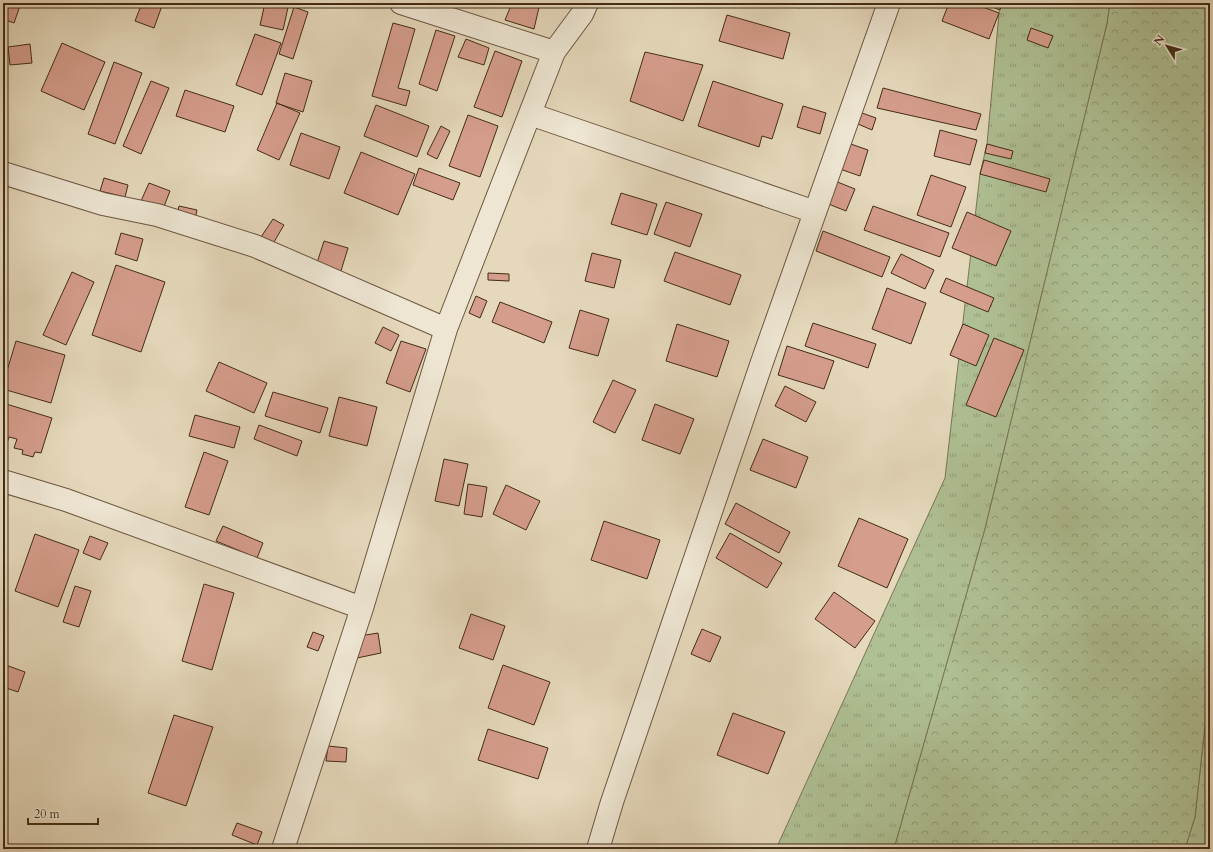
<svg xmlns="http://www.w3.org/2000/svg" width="1213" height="852" font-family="Cardo,serif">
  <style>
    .grass { fill: url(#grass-tufts); stroke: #797656 }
    .forest { fill: url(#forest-crowns); stroke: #797656 }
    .building { fill: #d59d8c; stroke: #432c17 }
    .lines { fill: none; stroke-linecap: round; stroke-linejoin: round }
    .street-casing { stroke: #6c5740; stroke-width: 24 }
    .street { stroke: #eee6d3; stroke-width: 22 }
  </style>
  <defs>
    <pattern id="grass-tufts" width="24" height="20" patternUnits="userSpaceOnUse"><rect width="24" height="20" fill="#afc094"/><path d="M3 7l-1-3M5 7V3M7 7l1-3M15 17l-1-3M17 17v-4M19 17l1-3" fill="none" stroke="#909c78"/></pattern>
    <pattern id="forest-crowns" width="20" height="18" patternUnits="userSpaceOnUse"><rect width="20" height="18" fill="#afc094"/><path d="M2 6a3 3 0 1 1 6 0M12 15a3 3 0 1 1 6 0" fill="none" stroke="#909c78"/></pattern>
  </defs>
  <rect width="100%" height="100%" fill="#e5d8bb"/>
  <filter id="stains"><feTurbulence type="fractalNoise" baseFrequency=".005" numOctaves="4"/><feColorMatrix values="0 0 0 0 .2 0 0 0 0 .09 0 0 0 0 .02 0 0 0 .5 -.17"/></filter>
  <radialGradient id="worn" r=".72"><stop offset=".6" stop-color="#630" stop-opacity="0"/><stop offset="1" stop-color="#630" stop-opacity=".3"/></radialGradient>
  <path class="grass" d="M1000,3h110l-3,21 -122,505 -91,320h-118l169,-371 35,-304 7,-30z
    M1210,680v169h-25l10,-32z"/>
  <path class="forest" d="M1110,3h100v677l-15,137 -10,32h-291l91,-320 122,-505z"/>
  <path class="building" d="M3,3h18l-7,20 -11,-4z
    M142,3h21l-9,25 -19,-7z
    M265,3h24l-6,27 -23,-5z
    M296,3h11l-2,5z
    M512,3h28l-6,26 -29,-9z
    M788,3h14l-2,5z
    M949,3h23l27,10 -10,26 -47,-18z
    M982,3h20l-2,7z
    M294,7l14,5 -15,47 -14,-5z
    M727,15l63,18 -7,26 -64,-18z
    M393,23l22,6 -17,59 12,3 -4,15 -34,-10z
    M1031,28l22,8 -5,12 -21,-8z
    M436,30l19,6 -18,55 -18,-7z
    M255,34l26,9 -19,52 -26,-10z
    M466,39l23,9 -5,17 -26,-8z
    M62,43l43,19 -21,48 -43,-19z
    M30,44l2,19 -22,2 -2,-18z
    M495,51l27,10 -20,56 -28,-10z
    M645,52l58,13 -20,56 -53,-20z
    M114,62l28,11 -27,71 -27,-10z
    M285,73l27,8 -9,31 -27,-9z
    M151,81l18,7 -28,66 -18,-8z
    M713,81l70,23 -11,35 -10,-3 -3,11 -61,-21z
    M883,88l98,26 -5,16 -99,-22z
    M185,90l49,16 -9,26 -49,-16z
    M277,103l23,10 -21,47 -22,-10z
    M376,105l53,21 -12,31 -53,-21z
    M803,106l23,7 -6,21 -23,-7z
    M862,113l14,5 -4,12 -14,-6z
    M468,115l30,11 -18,51 -31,-11z
    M441,126l9,5 -13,28 -10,-5z
    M940,130l37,10 -7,25 -36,-9z
    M301,133l39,14 -11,32 -39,-14z
    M845,142l23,8 -8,26 -23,-8z
    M987,144l26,7 -2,8 -26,-6z
    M361,152l54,22 -17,41 -54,-22z
    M984,160l66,19 -4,13 -66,-18z
    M419,168l41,15 -7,17 -40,-15z
    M931,175l35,12 -15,40 -34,-12z
    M104,178l24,7 -3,12 -25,-6z
    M835,181l20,8 -9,22 -20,-8z
    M149,183l21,8 -7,18 -22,-8z
    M621,193l36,11 -10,31 -36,-11z
    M666,202l36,12 -12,33 -36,-13z
    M179,206l18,4 -2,9 -18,-4z
    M873,206l76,27 -9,24 -76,-27z
    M967,212l44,19 -15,35 -44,-18z
    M273,219l11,6 -13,22 -12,-7z
    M823,231l67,26 -8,20 -66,-26z
    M121,233l22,6 -6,22 -22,-7z
    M324,241l24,7 -8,26 -24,-8z
    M675,252l66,23 -11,30 -66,-24z
    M592,253l29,7 -7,28 -29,-7z
    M901,254l33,16 -9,19 -34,-16z
    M116,265l49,17 -24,70 -49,-17z
    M72,272l22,10 -28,63 -23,-10z
    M488,273l21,1v7l-21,-1z
    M946,278l48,20 -6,14 -48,-20z
    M887,288l39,15 -15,41 -39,-15z
    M476,296l11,5 -7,17 -11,-5z
    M500,302l52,20 -8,21 -52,-21z
    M580,310l29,9 -11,37 -29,-8z
    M813,323l63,21 -8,24 -63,-22z
    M677,324l52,17 -12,36 -51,-16z
    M963,324l26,11 -13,31 -26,-11z
    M383,327l16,8 -8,16 -16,-8z
    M994,338l30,12 -28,67 -30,-12z
    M16,341l49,14 -14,48 -48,-14v-5z
    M401,341l25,8 -16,43 -24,-9z
    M787,346l47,15 -10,28 -46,-14z
    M219,362l48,21 -13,30 -48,-22z
    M613,380l23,10 -21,43 -22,-11z
    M785,386l31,16 -10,20 -31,-16z
    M273,392l55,16 -8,25 -55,-17z
    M339,397l38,10 -10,39 -38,-10z
    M3,403l49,15 -11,35 -6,-1 -2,5 -11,-3 1,-4 -9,-2 3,-9 -8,-2 -6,18z
    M655,404l39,15 -14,35 -38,-14z
    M195,415l45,12 -6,21 -45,-12z
    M259,425l43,16 -5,15 -43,-17z
    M763,439l45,18 -12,31 -46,-18z
    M204,452l24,9 -19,54 -24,-8z
    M444,459l24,5 -9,42 -24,-5z
    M468,484l19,3 -5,30 -18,-3z
    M506,485l34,16 -14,29 -33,-16z
    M736,503l54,29 -11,21 -54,-29z
    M859,518l49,21 -21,49 -49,-22z
    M604,521l56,19 -13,39 -56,-19z
    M223,526l40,17 -6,15 -41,-17z
    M730,533l52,30 -15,25 -51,-30z
    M35,534l44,16 -21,57 -43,-16z
    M90,536l18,7 -8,17 -17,-7z
    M204,584l30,9 -22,77 -30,-9z
    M75,586l16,5 -12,36 -16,-5z
    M834,592l41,29 -20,27 -40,-29z
    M471,614l34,12 -12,34 -34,-12z
    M702,629l19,8 -11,25 -19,-8z
    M313,632l11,4 -6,15 -11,-4z
    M378,633l3,20 -24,5 -4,-21z
    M3,664l22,8 -7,20 -15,-5z
    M503,665l47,17 -16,43 -46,-17z
    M733,713l52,19 -17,42 -51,-19z
    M174,715l39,12 -27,79 -38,-13z
    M488,729l60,19 -10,31 -60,-19z
    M328,746l19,2 -1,14 -20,-1z
    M237,823l25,9 -5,13 -25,-10z"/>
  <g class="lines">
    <defs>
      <path id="street" d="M401,3l153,49
        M530,114l285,98
        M3,173l100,31 54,11 98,31 191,83
        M3,481l63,19 296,108
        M283,849l79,-241 84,-279 108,-277 28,-38 5,-11
        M598,849l14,-47 150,-440 127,-359"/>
    </defs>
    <use href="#street" class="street-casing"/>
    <use href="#street" class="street"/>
  </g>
  <rect width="1213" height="852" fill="none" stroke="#e5d8bb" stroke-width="16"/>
  <rect x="4" y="4" width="1205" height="844" fill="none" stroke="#432c17" stroke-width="2"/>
  <rect x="8" y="8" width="1197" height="836" fill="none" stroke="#432c17"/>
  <g transform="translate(1167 46) rotate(307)" stroke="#eee6d3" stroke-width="3" paint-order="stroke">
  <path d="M0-3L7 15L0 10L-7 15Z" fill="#432c17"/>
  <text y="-6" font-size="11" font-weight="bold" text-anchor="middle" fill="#432c17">N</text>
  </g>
  <path d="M28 818v6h70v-6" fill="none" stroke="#432c17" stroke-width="2"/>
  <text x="34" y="818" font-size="12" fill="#432c17" stroke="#eee6d3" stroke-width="3" paint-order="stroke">20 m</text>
  <rect width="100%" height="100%" filter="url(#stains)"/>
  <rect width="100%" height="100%" fill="url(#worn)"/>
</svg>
